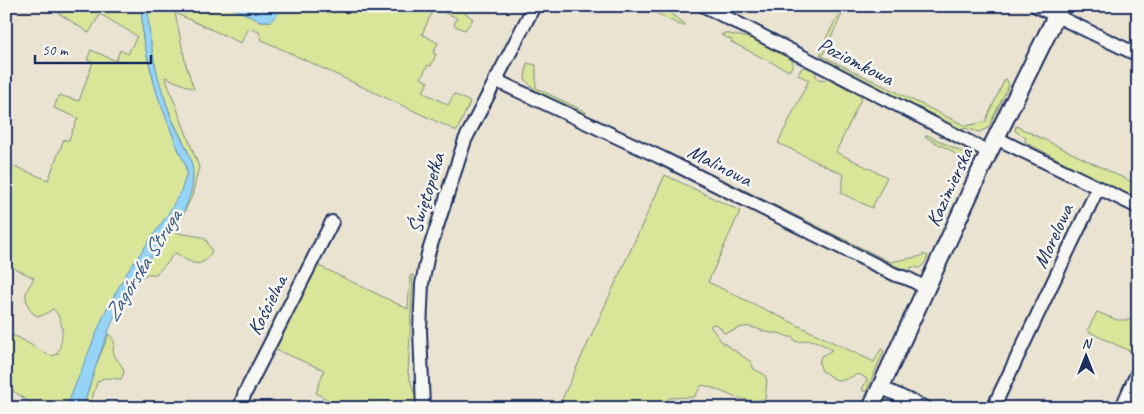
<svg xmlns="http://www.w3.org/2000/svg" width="1144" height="414" font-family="Caveat,sans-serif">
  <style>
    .green { fill: #d9e699; stroke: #7a8a7c }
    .water { fill: #95d4f7; stroke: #6492ba }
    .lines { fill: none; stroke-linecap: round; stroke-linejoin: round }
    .minor-casing { stroke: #1b2f5e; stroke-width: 16 }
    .tertiary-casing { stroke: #1b2f5e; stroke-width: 20 }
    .minor { stroke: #f6f6f2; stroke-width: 12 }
    .tertiary { stroke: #f6f6f2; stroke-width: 16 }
    .labels { text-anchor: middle; stroke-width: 5; stroke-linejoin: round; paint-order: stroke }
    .street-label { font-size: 21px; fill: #1b2f5e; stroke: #f6f6f2 }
    .water-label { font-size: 22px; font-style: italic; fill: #3a5884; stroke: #f6f6f2 }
  </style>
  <rect width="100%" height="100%" fill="#eae3d1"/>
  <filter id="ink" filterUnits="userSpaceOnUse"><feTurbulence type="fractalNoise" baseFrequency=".02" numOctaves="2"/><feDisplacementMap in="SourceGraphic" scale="10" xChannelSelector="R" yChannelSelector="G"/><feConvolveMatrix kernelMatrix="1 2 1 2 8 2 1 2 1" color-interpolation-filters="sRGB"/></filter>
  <g filter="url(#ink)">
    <path class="green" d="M48,6h93l2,33 10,40 23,65 9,20 2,9 -4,13 7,4 3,-12 -6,-29 -15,-30 -13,-36 -11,-52v-25h81l31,15h11l8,-8 2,-7h178l6,3 -1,3 9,7 -7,10 -2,1 -10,-5 3,-7 -23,-10 -12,26 16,9 -5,10 3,1 -5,12 -3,-1 -7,13 7,4 -5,10 25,13 6,-11 16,8 -13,29 -195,-91 -3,-8 -10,-4 -8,15 -66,-30 11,52 8,24 -29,-12 34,90 -7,29 -9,19 -12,15c12,6 22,4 34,8l7,13c-10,20 -22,12 -36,2l-4,2 -3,6 -13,13h-9l-9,5h-3l-24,43 -32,86h-41l-32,-22v-53c17,4 29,17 46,23l5,-2c7,-14 8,-34 -4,-45 -4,2 -9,7 -14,7 -9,0 -14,-16 -13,-23 2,-5 5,-10 8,-15l-28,-14v-101l42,17 16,-41 4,2 10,-23 -24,-10 5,-13 20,6 14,-39 -6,-2 4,-10 25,11 4,-11 8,4 9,-18 -37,-22 -11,19z
      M647,6h23l-1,4 3,5 12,8 1,2h-5l-34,-17z
      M844,6h2l-24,50 144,70 19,-4 20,-43 2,1 2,5 -21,43 -9,4 -15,-4 -2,3 -141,-71c-4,-12 17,-42 23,-54z
      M725,33l33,7 34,17 1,8 -4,6 -58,-29 1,-2 -11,-5z
      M527,63l9,2v23l50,24 -2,4c-20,-10 -46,-18 -59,-37z
      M808,65l7,2 1,9 2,3 16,2 28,16 -26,55 51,25 -15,31 -31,-15 3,-18 -66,-32 31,-63 -11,-5 3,-6z
      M1016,126l122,59v16l-113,-59 1,-4 -11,-7z
      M927,135l37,18 5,12 -4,-1 -13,-13 -27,-14z
      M665,175l75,36 -32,71 166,80 7,-13 3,2 -18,41 -4,-2 5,-11 -8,-5c-6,1 -15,8 -21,6 -5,-1 -11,-6 -16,-9l-3,-8 2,-7 11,-6c-7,-4 -16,-10 -24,-10 -6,1 -7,3 -13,1l-2,-4c-6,1 -9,-3 -15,-4 -4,-1 -4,1 -8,0 -6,-2 -12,-4 -19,-6 -11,-2 -17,5 -27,6l-5,-7 -6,-2 -3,2 12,16 29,20 3,7 11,6 2,6 -2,18c-27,6 -39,-9 -63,-14l-8,12 -25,1 -5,10h-106z
      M724,180l166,82 32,-6 1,-2 5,2 -3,7 -5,5 -9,-1 -2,4 -10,-4 -6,1 -170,-86z
      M317,265l91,44 2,-33 3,-1 -5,98 11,35h-88l2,-5 -17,-10 8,-23 -50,-21 -12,25 -2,-2z
      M1097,312l20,8h19l2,-3v38l-51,-24z
      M109,334c10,11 2,12 5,20 2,7 9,9 10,19l-3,6 -17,-1 -7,4 -6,20 -7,1 12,-38z"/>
    <path class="water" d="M141,6h7c0,39 10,75 23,111 7,18 22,37 22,56 1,41 -35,70 -55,102 -9,13 -17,28 -24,43 -13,29 -22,60 -31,90h-17l39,-96 21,-38 42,-60 13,-23 6,-18 -2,-9 -9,-20 -19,-50 -14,-55z
      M229,6h52l-2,7 -8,8h-11z"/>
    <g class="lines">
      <defs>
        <path id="minor" d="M704,6l285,146
          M1036,6l102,49
          M495,80l167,78 234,117 13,4 17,9
          M996,138l142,69
          M880,387l46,21
          M1122,407l16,-36
          M240,408l4,-13 88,-173
          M423,408l-3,-78 2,-46 6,-30 37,-114 69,-134
          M993,408l105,-220"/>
        <path id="tertiary" d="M871,408l118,-256 72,-146"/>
      </defs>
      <use href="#minor" class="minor-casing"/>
      <use href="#tertiary" class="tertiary-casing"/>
      <use href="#minor" class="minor"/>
      <use href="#tertiary" class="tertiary"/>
    </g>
  </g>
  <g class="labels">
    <g class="street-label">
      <text transform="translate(856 61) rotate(27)" y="7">Poziomkowa</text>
      <text transform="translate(720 165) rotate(27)" y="7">Malinowa</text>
      <text transform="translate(949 187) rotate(-65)" y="7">Kazimierska</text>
      <text transform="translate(426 193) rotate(-73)" y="7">Świętopełka</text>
      <text transform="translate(1053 236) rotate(-65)" y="7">Morelowa</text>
      <text transform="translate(267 305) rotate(-63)" y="7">Kościelna</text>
    </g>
    <g class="water-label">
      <text transform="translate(142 265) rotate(-58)" y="8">Zagórska Struga</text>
    </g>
  </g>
  <rect width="1144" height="414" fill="none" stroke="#f6f6f2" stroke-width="25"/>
  <rect x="12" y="12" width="1119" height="389" fill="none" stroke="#1b2f5e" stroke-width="2" filter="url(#ink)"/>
  <g transform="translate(1086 356)" stroke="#f6f6f2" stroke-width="4" paint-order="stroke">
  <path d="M0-4L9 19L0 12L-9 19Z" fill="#1b2f5e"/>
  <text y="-8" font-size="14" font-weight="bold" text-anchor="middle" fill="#1b2f5e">N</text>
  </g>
  <path d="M35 55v8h116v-8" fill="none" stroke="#1b2f5e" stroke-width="2.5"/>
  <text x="42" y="55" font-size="15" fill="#1b2f5e" stroke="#f6f6f2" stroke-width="4" paint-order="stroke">50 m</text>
</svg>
